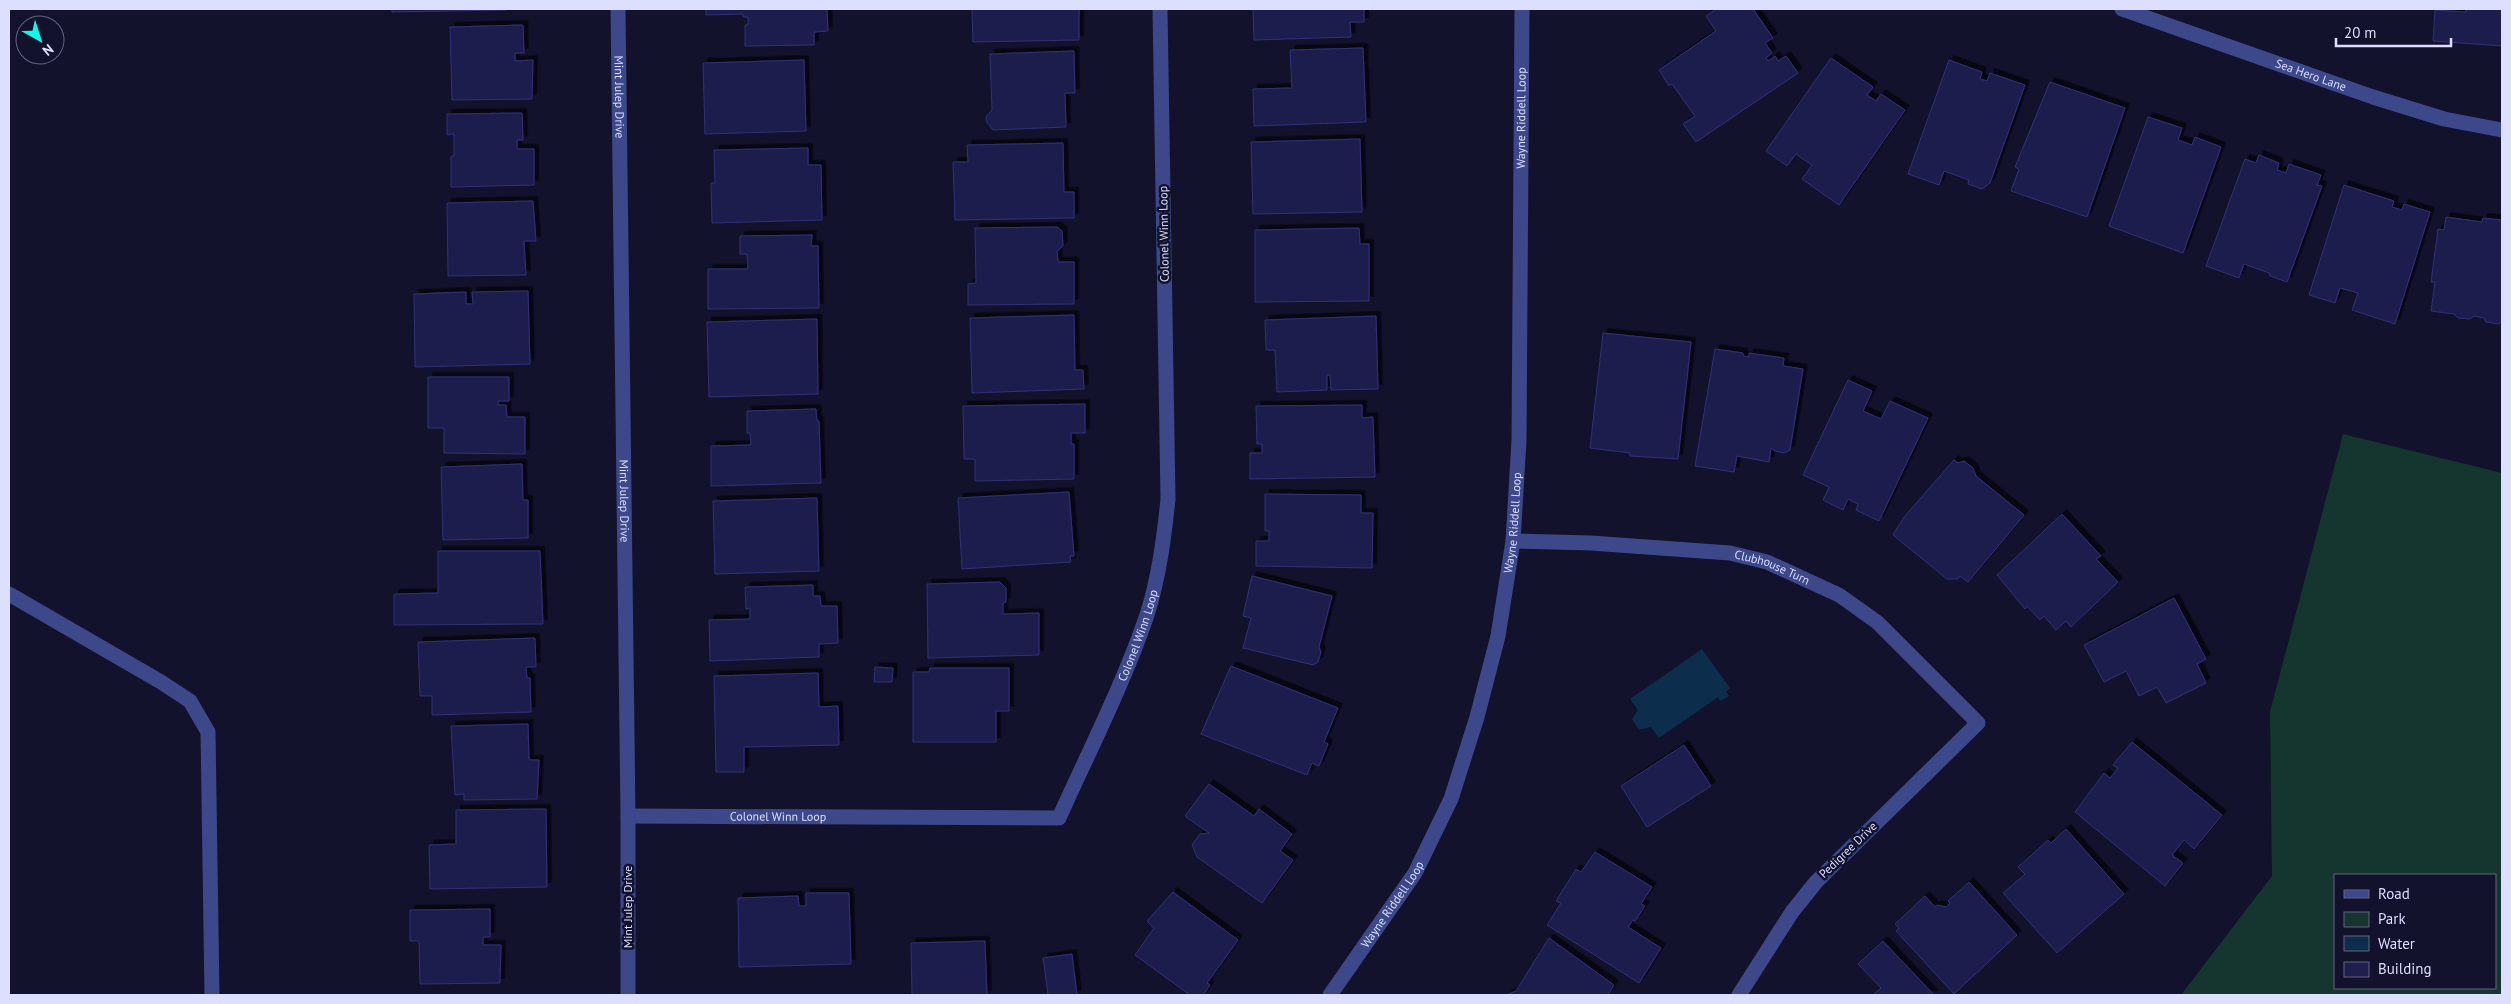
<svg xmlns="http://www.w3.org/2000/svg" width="2511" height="1004" font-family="'PT Sans',sans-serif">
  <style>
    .green { fill: #15362f; fill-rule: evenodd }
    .water { fill: #0c2d4b }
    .building { fill: #1f1e4d; stroke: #323078; filter: url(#shadow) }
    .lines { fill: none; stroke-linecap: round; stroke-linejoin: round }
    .minor { stroke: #3d488a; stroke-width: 15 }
    .labels { text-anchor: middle; stroke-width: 5; stroke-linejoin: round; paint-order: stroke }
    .street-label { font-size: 12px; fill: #dddfff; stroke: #12122c }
  </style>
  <defs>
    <filter id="shadow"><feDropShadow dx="4.5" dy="-4.5" stdDeviation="0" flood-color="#0009"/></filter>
  </defs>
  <rect width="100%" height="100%" fill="#12122c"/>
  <path class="green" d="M2343,434l159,39v522h-321l91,-119 -2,-164zM2335,875h160v113h-160z"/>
  <path class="water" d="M1702,649l28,39 -4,4 3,4 -8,5 -3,-4 -59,41 -8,-11 -12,3 -7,-11 6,-9 -8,-11z"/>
  <path class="building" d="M392,9h114v1l-114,2z
    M706,9h121l1,22 -14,1v13l-69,1v-21h3v-8h-5v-3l-37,1z
    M972,9h107v31l-106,2z
    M1253,9h111v13h-14l1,15 -97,3z
    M1716,9h37l20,29 -8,5 7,10 -6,5 2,3 7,-5 3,5 8,-5 12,17 -102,69 -13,-18 12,-8 -23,-32 -3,2 -10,-16 57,-39 -10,-15z
    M2466,9h36v37l-69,-5 2,-31 31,2z
    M523,25l1,28h-9v8l18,-1 -1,39 -80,1 -2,-73z
    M1363,48l3,74 -112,4 -1,-37 39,-1 -2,-38z
    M1074,51l1,42h-10l1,34 -73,3 -6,-8 -1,-5 6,-7 -2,-56z
    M1831,58l42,29 -6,8 9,6 5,-7 24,16 -66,95 -37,-26 10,-14 -16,-11 -9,12 -21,-15z
    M804,60l2,71 -101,3 -2,-71z
    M1949,60l33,12 -2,7 7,2 3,-8 35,12 -35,98 -8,6 -14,-5 1,-4 -25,-9 -5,14 -31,-11z
    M2050,82l75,26 -38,109 -76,-26 8,-22 -4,-2z
    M522,113l1,27h-6v9h17v36l-83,2v-31h3v-22l-7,1v-21z
    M2148,117l34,11 -4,12 14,5 3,-8 26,10 -38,106 -74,-27z
    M1360,139l2,73 -109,2 -2,-72z
    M1063,143l1,49h10v26l-119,2 -2,-58h15l-1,-17z
    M808,148v17h13l1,55 -110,3 -1,-40h4l-1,-33z
    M2259,155l20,8 -2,7 9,3 3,-9 32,11 -4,10 5,1 -35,96 -17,-6 -1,-3 -25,-9 -5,14 -33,-12 39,-107 11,4z
    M2344,185l50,16 -2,6 10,3 2,-6 26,8 -35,112 -43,-14 6,-17 -18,-5 -5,15 -26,-8z
    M533,201l3,40h-12l2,34 -78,1 -1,-73z
    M2446,217l36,5 1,-4 19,2v100l-3,4 -13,-2 -2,-4 -10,-2 -4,3 -12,-1 -4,-4 -23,-3 4,-29h-4l7,-53 6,1z
    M1057,227l5,4 1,15 -6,5 1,11h16v42l-106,1v-21l8,-1 -1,-55z
    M1359,228l1,16h9v57l-114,1v-72z
    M812,235l-1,11h7l1,62 -111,1v-40h40l-1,-15h-7v-18z
    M528,291l2,73 -115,3 -1,-73 52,-2v12h7l-1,-12z
    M1074,315l1,55h8l1,19 -112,4 -2,-75z
    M1376,316l2,73 -47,1 -1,-15h-3v15l-50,2 -2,-42h-9l-1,-30z
    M817,319l1,75 -109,3 -2,-75z
    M1603,333l88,9 -13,117 -48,-3v-3l-40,-5z
    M1715,349l28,4v3l6,1v-4l35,5 -1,8 20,3 -13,81 -6,3 -9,-2 -4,-3 -2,14 -32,-6 -3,16 -39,-6z
    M428,377h81v24h-11v4h8l1,12h18v37l-81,-1v-25h-16z
    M1848,380l24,11 -9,20 18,8 9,-18 38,17 -49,103 -23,-11 2,-6 -10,-5 -5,11 -20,-10 6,-13 -26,-12z
    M1085,404v29h-14v11h3v35l-99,2v-22h-11l-1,-53z
    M1362,405v13l11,-1 2,60 -125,2v-26h12v-9h-5l-1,-38z
    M816,409l1,12h2l2,62 -110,3v-40l40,-1 -1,-12h-3v-22z
    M1954,460l4,3 6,-2 9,7 3,8 48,39 -56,67 -8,-6 -2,3h-11l-54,-44 11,-18z
    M522,464l1,36h5v38l-85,2 -2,-73z
    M1069,492l5,64h-4l1,6 -109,7 -4,-71z
    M1265,494l96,1v18h12l-1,55 -116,-2v-25h13v-10h-4z
    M817,498l2,73 -104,3 -2,-73z
    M2062,514l39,42 -5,3 22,23 -47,45 -5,-6 -10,9 -12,-14 -4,4 -13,-14 -2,3 -28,-34z
    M438,551h102l3,73 -149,1v-31l44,-1z
    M1252,576l80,20 -13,51 2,5 -3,10 -5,3 -70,-17 8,-30 -8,-2z
    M1000,582l6,6v14l-3,1v11l36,-1v42l-111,3 -1,-74z
    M813,585v11h7l1,10h16l1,37 -19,1v13l-109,4 -1,-41 41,-1v-11l-4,1 -1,-22z
    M2174,598l32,61 -9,5 9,19 -40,20 -9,-16 -18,9 -13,-25 -22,11 -20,-37z
    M535,638l1,29h-10l1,11h3l1,34 -99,3v-19h-12l-2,-54z
    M1231,666l107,42 -14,34 4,2 -9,22 -7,-3 -5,12 -106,-41z
    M875,667l18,1 -1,14h-18z
    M930,668h79v43h-13v31h-83v-70h16z
    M818,673l1,34 19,-1 1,39 -95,2v25h-28l-2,-96z
    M528,724l1,36h10l-2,39 -73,1v-6l-9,1 -4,-69z
    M2132,742l90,73 -28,34 -10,-9 -12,15 11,8 -18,23 -90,-74 29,-39 6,5 8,-10 -5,-3z
    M1684,745l27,41 -64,41 -26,-41z
    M1209,784l45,32 5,-7 33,25 -12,17 13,9 -31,43 -65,-46 -5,-12 8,-11 9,-1 -24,-17z
    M546,809l1,78 -117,2 -1,-44 27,-1v-34z
    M2066,829l58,65 -67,59 -54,-60 22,-19 -7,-7 30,-27 3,3z
    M1595,852l57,35 -11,17 4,2 -10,15 -2,-1 -5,7 33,21 -22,35 -92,-58 14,-22 -5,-2 20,-32 5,3z
    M1969,882l48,53 -63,59 -58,-63 3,-3 -4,-4 30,-28 10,11 2,-2 9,2 4,-4 -2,-2z
    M1173,892l65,48 -31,43 3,2 -7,10h-13l-55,-40 19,-27 -7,-7z
    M806,893h43l2,71 -112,3 -1,-69 60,-2 1,10h7z
    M490,909v28h-7v8h18l-1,38 -80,1 -1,-43h-9v-31z
    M1549,938l65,47 -6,10h-102l10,-4z
    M985,941l2,54h-75l-1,-52z
    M1883,941l51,54h-61l8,-7 -23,-24z
    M1072,954l5,41h-37l8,-1 -5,-36z"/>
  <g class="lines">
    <g class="minor">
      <path id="s1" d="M618,9l10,807v179"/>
      <path id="s2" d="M2122,9l251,88 71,22 58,11"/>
      <path id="s3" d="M1513,541l78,2 139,10 37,9 72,33 38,27 101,101 -162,159 -24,30 -53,83"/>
      <path d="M9,594l152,88 29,19 18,31 4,263"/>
      <path id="s4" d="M628,816l431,2c30,-67 64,-133 88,-203 12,-38 17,-77 21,-116l-8,-490"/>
      <path id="s5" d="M1330,995l85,-122 36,-74 26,-82 21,-81 15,-95 6,-101 3,-431"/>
    </g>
  </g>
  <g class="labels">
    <g class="street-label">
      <text dy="4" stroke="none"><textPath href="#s2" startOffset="200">Sea Hero Lane</textPath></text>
      <text dy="4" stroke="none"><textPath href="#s1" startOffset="88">Mint Julep Drive</textPath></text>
      <text dy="4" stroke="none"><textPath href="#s5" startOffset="920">Wayne Riddell Loop</textPath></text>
      <text transform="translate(1164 234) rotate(-91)" y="4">Colonel Winn Loop</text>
      <text dy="4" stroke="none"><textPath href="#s1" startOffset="492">Mint Julep Drive</textPath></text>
      <text dy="4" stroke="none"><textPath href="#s5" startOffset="515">Wayne Riddell Loop</textPath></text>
      <text dy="4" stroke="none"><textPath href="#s3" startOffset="262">Clubhouse Turn</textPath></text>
      <text dy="4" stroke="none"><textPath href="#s4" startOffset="630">Colonel Winn Loop</textPath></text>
      <text dy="4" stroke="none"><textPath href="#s4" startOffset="150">Colonel Winn Loop</textPath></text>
      <text transform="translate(1848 850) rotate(-44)" y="4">Pedigree Drive</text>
      <text dy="4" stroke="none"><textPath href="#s5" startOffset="110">Wayne Riddell Loop</textPath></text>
      <text transform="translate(628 907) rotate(-90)" y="4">Mint Julep Drive</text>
    </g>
  </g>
  <rect width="2511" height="1004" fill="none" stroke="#dddfff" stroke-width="20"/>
  <rect x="2334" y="874" width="162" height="115" fill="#12122c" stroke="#636480"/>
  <rect x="2344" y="890" width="25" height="8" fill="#3d488a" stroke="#636480"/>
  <text x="2378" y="899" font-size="15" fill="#dddfff">Road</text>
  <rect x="2344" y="912" width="25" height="15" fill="#15362f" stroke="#636480"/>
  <text x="2378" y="924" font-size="15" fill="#dddfff">Park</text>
  <rect x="2344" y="936" width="25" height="15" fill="#0c2d4b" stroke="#636480"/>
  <text x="2378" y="949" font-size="15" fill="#dddfff">Water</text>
  <rect x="2344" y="962" width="25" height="15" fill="#1f1e4d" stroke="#636480"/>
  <text x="2378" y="974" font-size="15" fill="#dddfff">Building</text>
  <g transform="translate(40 40) rotate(141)"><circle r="24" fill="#12122c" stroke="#636480"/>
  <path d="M0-4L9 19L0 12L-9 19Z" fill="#0bfceb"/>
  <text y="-8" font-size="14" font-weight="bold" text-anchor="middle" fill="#dddfff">N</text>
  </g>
  <path d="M2336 38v8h115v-8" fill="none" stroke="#dddfff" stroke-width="2.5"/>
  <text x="2344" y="38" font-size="15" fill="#dddfff" stroke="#12122c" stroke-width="4" paint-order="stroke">20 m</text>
</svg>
